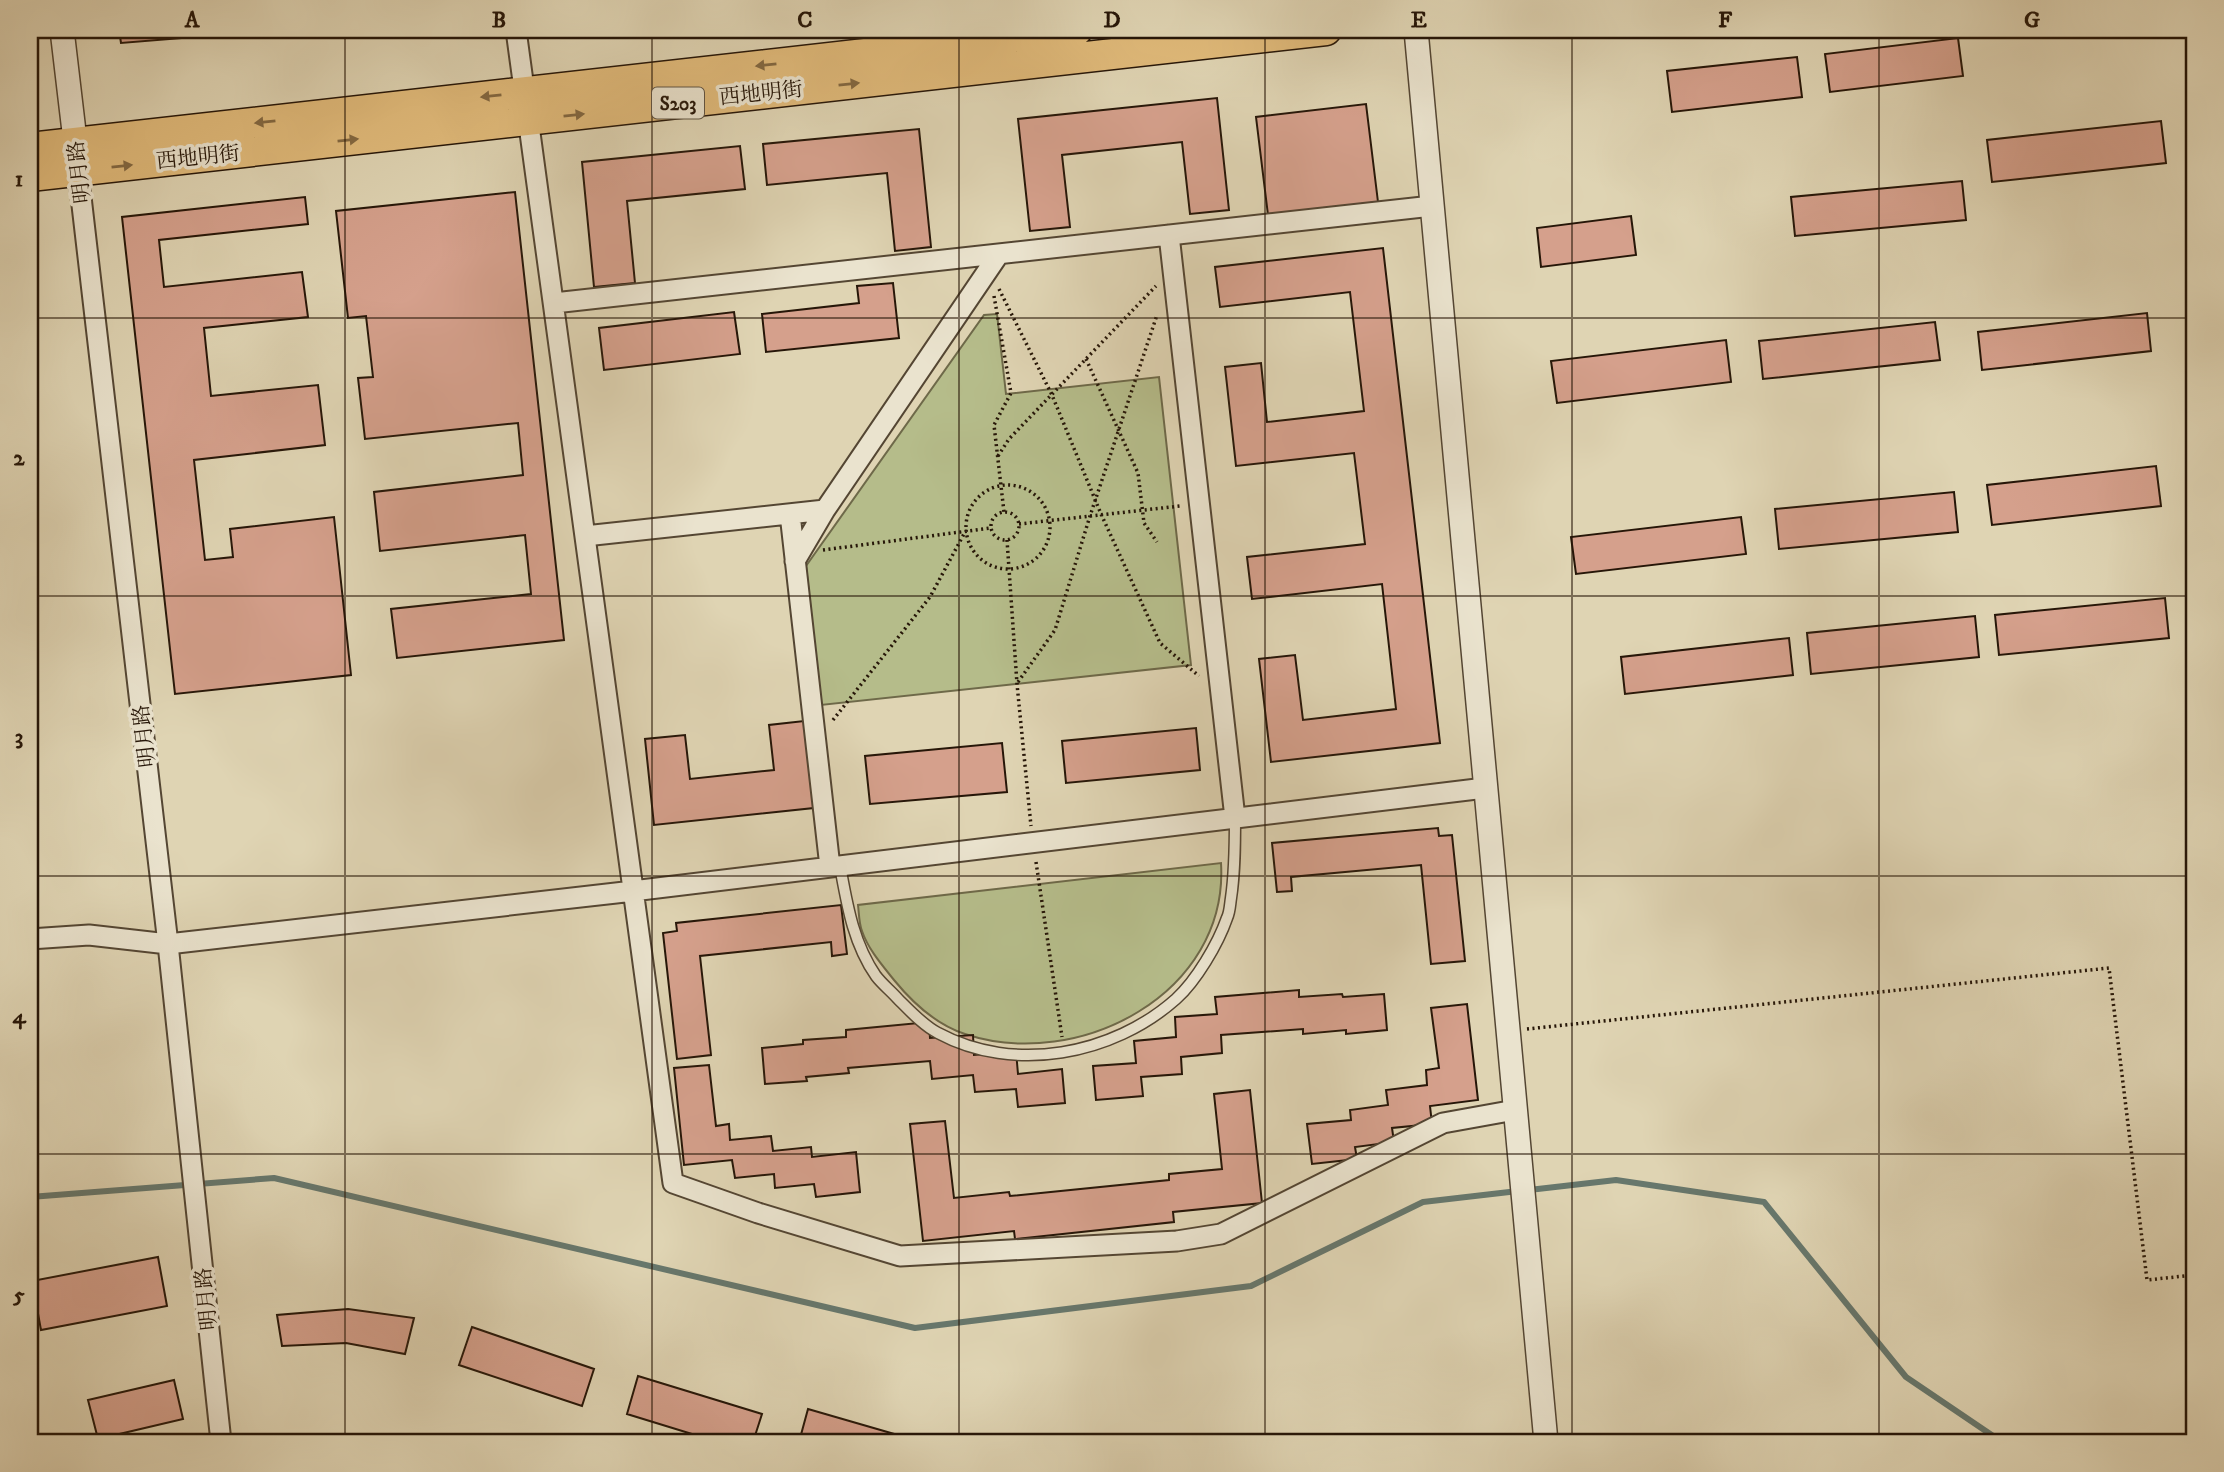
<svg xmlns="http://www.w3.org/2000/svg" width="2224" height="1472" font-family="'IM FELL DW Pica','Noto Serif SC',serif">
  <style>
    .green { fill: #b5bc8a; stroke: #6e6949; stroke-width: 2 }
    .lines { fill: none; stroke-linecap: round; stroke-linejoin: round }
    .stream { stroke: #67776c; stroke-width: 6 }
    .building { fill: #d5a08c; stroke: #261608; stroke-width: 2 }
    .service-casing { stroke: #544633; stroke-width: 13 }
    .minor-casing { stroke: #544633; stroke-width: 23 }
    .tertiary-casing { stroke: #544633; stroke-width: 26 }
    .primary-casing { stroke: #261608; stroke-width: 33 }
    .path { stroke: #261608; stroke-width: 3.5; stroke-dasharray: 2 3.5; stroke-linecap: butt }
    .service { stroke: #eae3ce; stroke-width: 10 }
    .minor { stroke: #eae3ce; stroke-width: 19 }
    .tertiary { stroke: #eae3ce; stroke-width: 23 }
    .primary { stroke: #e0ba7a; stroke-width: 30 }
    .oneway { fill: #836841 }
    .grid { fill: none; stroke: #261608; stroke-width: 2; stroke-opacity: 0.55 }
    .labels { text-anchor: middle; stroke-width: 7; stroke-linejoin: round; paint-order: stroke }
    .shield { fill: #eae3ce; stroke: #615443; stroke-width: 2 }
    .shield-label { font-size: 19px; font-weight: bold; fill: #261608 }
    .street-label { font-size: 21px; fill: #261608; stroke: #eae3ce }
    .neatline { fill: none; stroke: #261608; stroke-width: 2.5 }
    .grid-label { font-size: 23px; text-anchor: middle; font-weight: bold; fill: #261608 }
  </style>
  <rect width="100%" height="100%" fill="#dfd4b3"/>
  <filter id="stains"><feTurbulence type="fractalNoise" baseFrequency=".00286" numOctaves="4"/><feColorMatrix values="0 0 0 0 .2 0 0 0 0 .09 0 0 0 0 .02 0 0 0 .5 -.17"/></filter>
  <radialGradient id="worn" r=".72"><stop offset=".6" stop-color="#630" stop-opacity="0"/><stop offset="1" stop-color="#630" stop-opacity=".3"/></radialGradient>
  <path class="green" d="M997,314l9,80 153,-17 32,288 -370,40 -15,-139 178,-251z
    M1221,863c8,130 -142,209 -256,171 -28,-9 -53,-32 -71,-54 -12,-15 -26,-31 -32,-49 -3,-7 -3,-18 -4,-26z"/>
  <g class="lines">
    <path class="stream" d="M1529,1190l87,-10 148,22 142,175 96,65
      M30,1197l244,-19 641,150 336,-42 172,-84 95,-11"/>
  </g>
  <path class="building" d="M119,30h150v1l-148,12z
    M1958,38l5,38 -133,16 -5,-38z
    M1797,57l5,40 -130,15 -5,-41z
    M1217,98l12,112 -39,4 -8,-72 -120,13 8,72 -40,4 -12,-112z
    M1366,104l12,98 -110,13 -12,-98z
    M2161,121l5,42 -174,19 -5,-42z
    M919,129l12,118 -36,4 -8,-78 -120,12 -4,-41z
    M740,146l5,43 -118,12 8,82 -41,4 -12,-125z
    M1962,181l4,39 -171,16 -4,-39z
    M515,192l49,448 -167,18 -6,-49 140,-15 -6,-59 -145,16 -6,-59 149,-17 -5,-52 -153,16 -7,-61 15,-1 -7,-61 -18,2 -12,-107z
    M305,197l3,27 -149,16 5,47 138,-15 6,45 -104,11 7,68 107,-11 7,60 -131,15 11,100 28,-3 -3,-28 104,-12 17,158 -176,19 -53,-477z
    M1631,216l5,39 -95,12 -4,-39z
    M1383,248l57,495 -169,19 -12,-103 36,-4 8,65 93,-11 -14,-125 -130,15 -5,-42 118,-13 -11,-91 -118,13 -11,-99 36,-4 6,59 97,-11 -14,-119 -130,15 -5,-40z
    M893,283l6,55 -133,14 -4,-38 97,-11 -2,-17z
    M734,312l6,42 -136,16 -5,-42z
    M2147,313l4,38 -169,19 -4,-38z
    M1935,322l5,38 -177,19 -4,-38z
    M1726,340l5,42 -174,21 -6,-42z
    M2156,466l5,40 -169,19 -5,-40z
    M1954,492l4,40 -179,17 -4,-40z
    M1741,517l5,37 -170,20 -5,-37z
    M2165,598l4,40 -170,17 -4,-40z
    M1975,616l4,41 -168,17 -4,-41z
    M1789,638l4,37 -168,19 -4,-37z
    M813,720l10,87 -169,18 -9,-86 40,-4 5,44 84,-9 -5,-45z
    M1196,728l4,42 -134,13 -4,-42z
    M1002,743l5,49 -137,12 -5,-48z
    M1438,828l1,8 13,-1 13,126 -34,3 -10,-99 -130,12 1,14 -15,1 -5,-49z
    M841,905l6,49 -15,2 -1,-14 -131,14 11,99 -34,4 -14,-126 14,-2 -1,-8z
    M1299,990v7l43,-3 1,3 41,-3 3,36 -41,4v-4l-43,4v-5l-82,6 1,18 -41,4 1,17 -41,3 2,19 -47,4 -3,-34 43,-3 -2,-22 42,-4 -1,-20 42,-3 -2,-17z
    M1467,1004l11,96 -48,6 2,18 -40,4 2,14 -39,5 2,12 -45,5 -5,-40 44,-4 -1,-10 38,-5 -2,-15 41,-5 -1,-15 13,-2 -8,-60z
    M929,1022l1,16 43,-3 1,20 42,-4 2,23 44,-5 3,34 -47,4 -2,-18 -41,3 -2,-17 -41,4 -2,-18 -82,7 1,5 -43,4 1,4 -42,3 -3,-36 41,-4v-4l43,-3v-7z
    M709,1065l7,61 13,-2 1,16 41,-4 2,15 38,-4 1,10 44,-5 4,40 -44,5 -2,-13 -39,4 -1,-14 -39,4 -3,-18 -48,5 -10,-97z
    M1250,1090l12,113 -89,9 1,10 -159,17 -1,-8 -91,10 -13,-117 35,-3 9,77 55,-6 1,4 159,-16v-6l53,-5 -8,-75z
    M158,1257l9,49 -126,24 -9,-49z
    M348,1309l66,9 -9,36 -59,-11 -64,3 -5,-31z
    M472,1327l122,42 -12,37 -123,-41z
    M638,1376l124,38 -9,28h-35l-91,-28z
    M174,1380l9,39 -85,20 -10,-39z
    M30,1405h6v37h-6z
    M808,1409l114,33h-123z"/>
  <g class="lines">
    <defs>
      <path id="service" d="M840,866c7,38 13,77 36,110 6,8 15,15 22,23 12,12 26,27 40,34 76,41 175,22 238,-34 20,-18 42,-55 51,-81 3,-6 3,-14 4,-20 4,-27 4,-53 4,-80"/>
      <path id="minor" d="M516,30l157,1153 85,30 142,43 277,-15 44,-7 222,-111 72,-13
        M78,171l90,773 53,498
        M1169,235l66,583
        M554,303l878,-97
        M790,514l40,353
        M585,536l240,-26 174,-256
        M795,561l30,-51
        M30,939l59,-4 79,9 448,-51 869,-105"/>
      <path id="tertiary" d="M62,30l15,127
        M1416,30l130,1412"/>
      <path id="primary" d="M30,148l1047,-118
        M30,176l1296,-146"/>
    </defs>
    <use href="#service" class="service-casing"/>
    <use href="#minor" class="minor-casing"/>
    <use href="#tertiary" class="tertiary-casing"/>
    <use href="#primary" class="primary-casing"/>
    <path class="path" d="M999,289l53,106 49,119 59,129 39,33
      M994,296l17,97 -17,32 10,87
      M1086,359l52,114 6,50 13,19
      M998,456l11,-17 147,-153
      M966 527a42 42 0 1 1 84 0a42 42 0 1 1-84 0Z
      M991 526a14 14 0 1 1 28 0a14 14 0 1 1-28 0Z
      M1019,524l161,-18
      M1007,540l10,144 14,142
      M823,550l168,-22
      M1018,682l37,-52 35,-114 67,-201
      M833,720l97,-123 35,-65
      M1036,862l26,175
      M1527,1029l582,-61 38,312 47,-5"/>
    <use href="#service" class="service"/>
    <use href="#minor" class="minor"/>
    <use href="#tertiary" class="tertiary"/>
    <use href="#primary" class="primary"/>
  </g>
  <defs><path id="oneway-solid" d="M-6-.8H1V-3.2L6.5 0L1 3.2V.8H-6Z" transform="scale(1.75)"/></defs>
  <g class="oneway">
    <use href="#oneway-solid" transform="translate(766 65) rotate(174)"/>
    <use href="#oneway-solid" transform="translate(849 84) rotate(-6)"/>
    <use href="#oneway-solid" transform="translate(491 96) rotate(174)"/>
    <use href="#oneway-solid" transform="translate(574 115) rotate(-6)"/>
    <use href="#oneway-solid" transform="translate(265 122) rotate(174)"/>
    <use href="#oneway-solid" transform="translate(348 140) rotate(-6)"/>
    <use href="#oneway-solid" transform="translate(122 166) rotate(-6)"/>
  </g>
  <path class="grid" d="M345,30v1412M652,30v1412M959,30v1412M1265,30v1412M1572,30v1412M1879,30v1412M30,318h2164M30,596h2164M30,876h2164M30,1154h2164"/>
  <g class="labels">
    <rect class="shield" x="652" y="87.5" width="52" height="31" rx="5"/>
    <g class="shield-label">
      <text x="678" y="110">S203</text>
    </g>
    <g class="street-label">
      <text transform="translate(761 93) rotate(-6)" y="7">西地明街</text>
      <text transform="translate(198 157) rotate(-6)" y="7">西地明街</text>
      <text transform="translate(79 172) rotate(-97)" y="7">明月路</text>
      <text transform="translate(144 736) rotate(-97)" y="7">明月路</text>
      <text transform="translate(206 1299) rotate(-96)" y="7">明月路</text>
    </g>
  </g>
  <rect width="2224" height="1472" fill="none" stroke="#dfd4b3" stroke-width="77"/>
  <rect x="38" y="38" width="2148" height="1396" class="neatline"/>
  <g class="grid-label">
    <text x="192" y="27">A</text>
    <text x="499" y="27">B</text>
    <text x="805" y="27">C</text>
    <text x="1112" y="27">D</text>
    <text x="1419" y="27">E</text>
    <text x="1725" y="27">F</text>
    <text x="2032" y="27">G</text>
    <text x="19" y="186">1</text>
    <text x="19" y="465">2</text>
    <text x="19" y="744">3</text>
    <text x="19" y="1023">4</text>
    <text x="19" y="1302">5</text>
  </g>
  <rect width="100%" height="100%" filter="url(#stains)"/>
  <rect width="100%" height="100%" fill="url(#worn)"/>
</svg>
